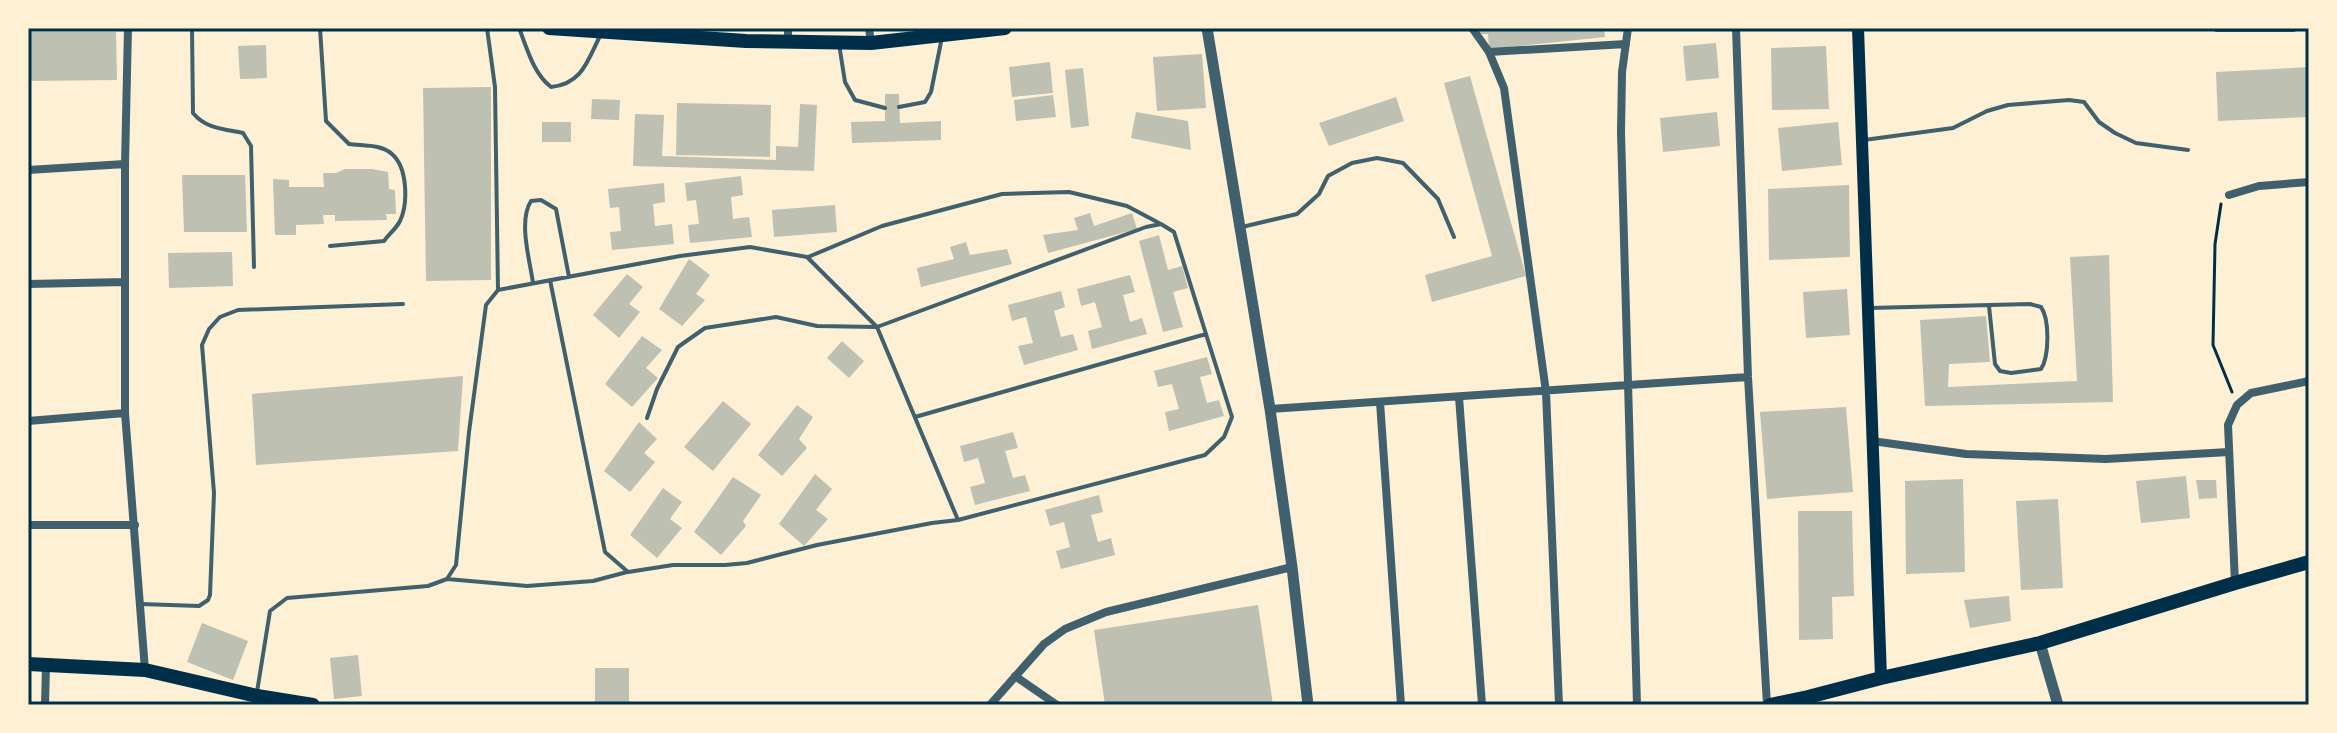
<svg xmlns="http://www.w3.org/2000/svg" width="2337" height="733" font-family="'Alegreya Sans',sans-serif">
  <style>
    .building { fill: #bec0b2 }
    .lines { fill: none; stroke-linecap: round; stroke-linejoin: round }
    .path { stroke: #003049; stroke-width: 3 }
    .service { stroke: #3f606c; stroke-width: 4 }
    .minor { stroke: #3f606c; stroke-width: 8 }
    .tertiary { stroke: #3f606c; stroke-width: 11 }
    .secondary { stroke: #003049; stroke-width: 12 }
    .primary { stroke: #003049; stroke-width: 14 }
    .trunk { stroke: #003049; stroke-width: 14 }
    .neatline { fill: none; stroke: #003049; stroke-width: 3 }
  </style>
  <rect width="100%" height="100%" fill="#fdf0d5"/>
  <path class="building" d="M1478,28h126l1,9 -116,12 -1,-15h-8z
    M28,32h88l1,48 -89,1z
    M1716,43l3,35 -33,3 -3,-35z
    M266,45l1,33 -27,1 -2,-33z
    M1826,46l3,63 -57,1 -1,-62z
    M1202,54l4,54 -49,3 -4,-54z
    M1050,62l3,31 -41,4 -3,-30z
    M2309,67v50l-91,4 -2,-49z
    M1083,68l6,58 -18,2 -6,-58z
    M1470,76l56,200 -94,26 -7,-27 67,-19 -48,-173z
    M491,87v193l-65,1 -3,-193z
    M885,94h14l1,29 41,-2v19l-89,3 -1,-21 34,-1z
    M1053,95l3,22 -40,4 -2,-21z
    M1396,97l8,24 -75,25 -10,-23z
    M592,99l28,1 -1,20 -28,-1z
    M677,103l94,2 -1,52 -94,-2z
    M800,104l17,1 -3,66 -181,-5 2,-52 29,1 -2,41 114,4v-14l22,1z
    M1136,112l52,9 3,29 -60,-12z
    M1717,112l3,34 -57,6 -3,-34z
    M542,122h29v20h-29z
    M1838,122l4,43 -60,6 -4,-43z
    M345,169h27l16,3 1,17 6,1 1,24h-10l1,6 -52,1v-6h-12l1,9 -28,1v10h-21l-2,-56 16,1v7h35l-1,-14h13z
    M182,175h63l2,57h-63z
    M741,176l2,19 -12,2 2,22 16,-2 3,20 -62,6 -2,-18 11,-1 -3,-24 -9,1 -2,-18z
    M664,183l1,19 -12,2 2,22 17,-2 2,20 -62,6 -2,-18 11,-1 -2,-24 -9,1 -2,-19z
    M1849,185l1,72 -81,3 -1,-71z
    M835,205l2,27 -63,5 -2,-27z
    M1090,213l4,13 38,-13 5,16 -89,24 -5,-18 35,-5 -4,-12z
    M1159,235l9,35 14,-4 6,22 -15,4 10,35 -20,5 -24,-91z
    M966,242l4,13 37,-6 5,15 -91,23 -4,-19 37,-9 -4,-12z
    M232,252l1,34 -64,2 -1,-35z
    M2109,255l4,147 -188,4 -5,-86 66,-4 4,46 -41,2 -1,23 129,-6 -7,-124z
    M689,259l21,16 -14,19 9,6 -23,26 -23,-17z
    M627,274l16,13 -14,17 11,8 -21,26 -26,-23z
    M1130,275l5,17 -12,3 7,27 12,-4 5,16 -55,15 -4,-18 14,-4 -7,-25 -14,4 -4,-17z
    M1847,289l3,46 -44,3 -3,-46z
    M1061,291l4,16 -11,4 7,26 12,-3 5,16 -54,15 -6,-19 15,-3 -7,-26 -14,4 -4,-16z
    M642,336l20,14 -16,18 12,10 -26,29 -27,-23z
    M842,341l22,20 -15,17 -22,-20z
    M1207,357l5,17 -12,3 7,26 12,-3 5,16 -55,15 -4,-19 14,-3 -7,-25 -14,3 -4,-16z
    M463,376l-5,75 -202,14 -4,-71z
    M723,401l28,23 -38,47 -29,-24z
    M797,405l16,12 -14,22 8,9 -25,28 -24,-21z
    M1846,407l7,85 -86,7 -7,-87z
    M639,422l18,17 -13,14 11,9 -25,30 -26,-21z
    M1013,432l5,16 -13,3 8,27 12,-3 5,16 -55,14 -5,-18 15,-4 -7,-25 -14,4 -4,-16z
    M815,474l17,15 -16,21 12,9 -24,27 -25,-22z
    M2186,476l4,42 -49,5 -5,-42z
    M733,477l28,18 -18,26 3,5 -25,29 -27,-23z
    M1963,479l2,93 -59,2 -1,-93z
    M2196,480h20l1,18 -18,1z
    M663,488l19,14 -12,17 12,9 -25,30 -27,-23z
    M1099,495l4,17 -12,3 7,27 13,-4 4,17 -54,14 -5,-18 14,-4 -6,-25 -14,4 -5,-16z
    M2058,499l5,89 -42,2 -5,-89z
    M1798,511h54l2,85 -22,1 1,42 -34,1z
    M2009,596l2,25 -41,7 -6,-28z
    M1258,605l15,100h-168l-11,-75z
    M202,623l46,18 -15,39 -46,-18z
    M358,655l4,41 -28,3 -4,-41z
    M595,668h34v37h-34z"/>
  <g class="lines">
    <path class="path" d="M2221,204l-6,40 -2,101 19,47"/>
    <path class="service" d="M192,28l1,85c13,16 31,16 50,20l8,13 3,121
      M320,28l6,93 23,23c14,2 32,0 43,10 16,14 16,50 8,67 -4,8 -11,13 -16,20l-54,5
      M519,28c8,20 14,45 32,59 32,-3 37,-28 50,-53
      M839,44l6,38 10,18 30,8
      M899,107l26,-5 6,-10 11,-55
      M1864,140l89,-12 34,-17 21,-6 61,-5 15,2 15,20 16,11 21,10 52,7
      M1242,227l55,-13 22,-20 9,-18 24,-13 25,-5 26,5 35,36 16,38
      M808,257l74,-31 120,-32 67,-2 58,14 32,17
      M550,280l55,272 23,20 45,-7h52l22,-2 70,-18 115,-22 26,-3 247,-65 19,-18 8,-20 -58,-185 -13,-8 -15,3 -269,100 -60,-1 -41,-9 -71,11 -27,19 -21,42 -10,29
      M533,283c-3,-22 -15,-62 -2,-82l10,-1 15,9 13,68
      M498,290l182,-34 70,-9 57,10 70,70 81,193
      M1870,308l160,-4 11,3c9,13 8,50 0,62l-30,4 -11,-2 -5,-7 -6,-58
      M915,417l291,-83
      M447,579l80,7 66,-5 34,-9
      M141,604l58,2 9,-6 2,-5 4,-102 -12,-148 7,-16 11,-12 18,-7 165,-6
      M257,692l13,-81 17,-13 141,-12 19,-7 9,-14 13,-133 17,-127 12,-15 -3,-203 -8,-59"/>
    <path class="minor" d="M128,28l-3,136v249l20,257
      M869,28l2,15
      M1472,28l17,24 15,36 42,304 13,313
      M1628,28l-6,44 -1,60 16,573
      M1736,28l12,349 19,328
      M2217,28h76
      M788,42v-14
      M1489,52l137,-8
      M28,170l97,-6
      M2229,195l30,-9 50,-4
      M28,284l97,-2
      M1459,397l23,308
      M1380,402l21,303
      M1270,409l478,-32
      M28,421l97,-8
      M1872,441l94,13 140,5 123,-7
      M28,525h107
      M2235,583l-7,-158 9,-20 14,-12 58,-12
      M1015,676l42,29
      M45,705l1,-39
      M990,705l54,-61 21,-15 41,-17 186,-45"/>
    <path class="tertiary" d="M1207,28l63,381 22,158 16,138
      M2040,643l18,62"/>
    <path class="secondary" d="M1858,28l23,650"/>
    <path class="primary" d="M28,664l117,6 112,26 56,9
      M1770,705l38,-8 73,-19 159,-35 195,-60 74,-21"/>
    <path class="trunk" d="M549,28l197,13 125,2 134,-15"/>
  </g>
  <rect width="2337" height="733" fill="none" stroke="#fdf0d5" stroke-width="60"/>
  <rect x="30" y="30" width="2277" height="673" class="neatline"/>
</svg>
